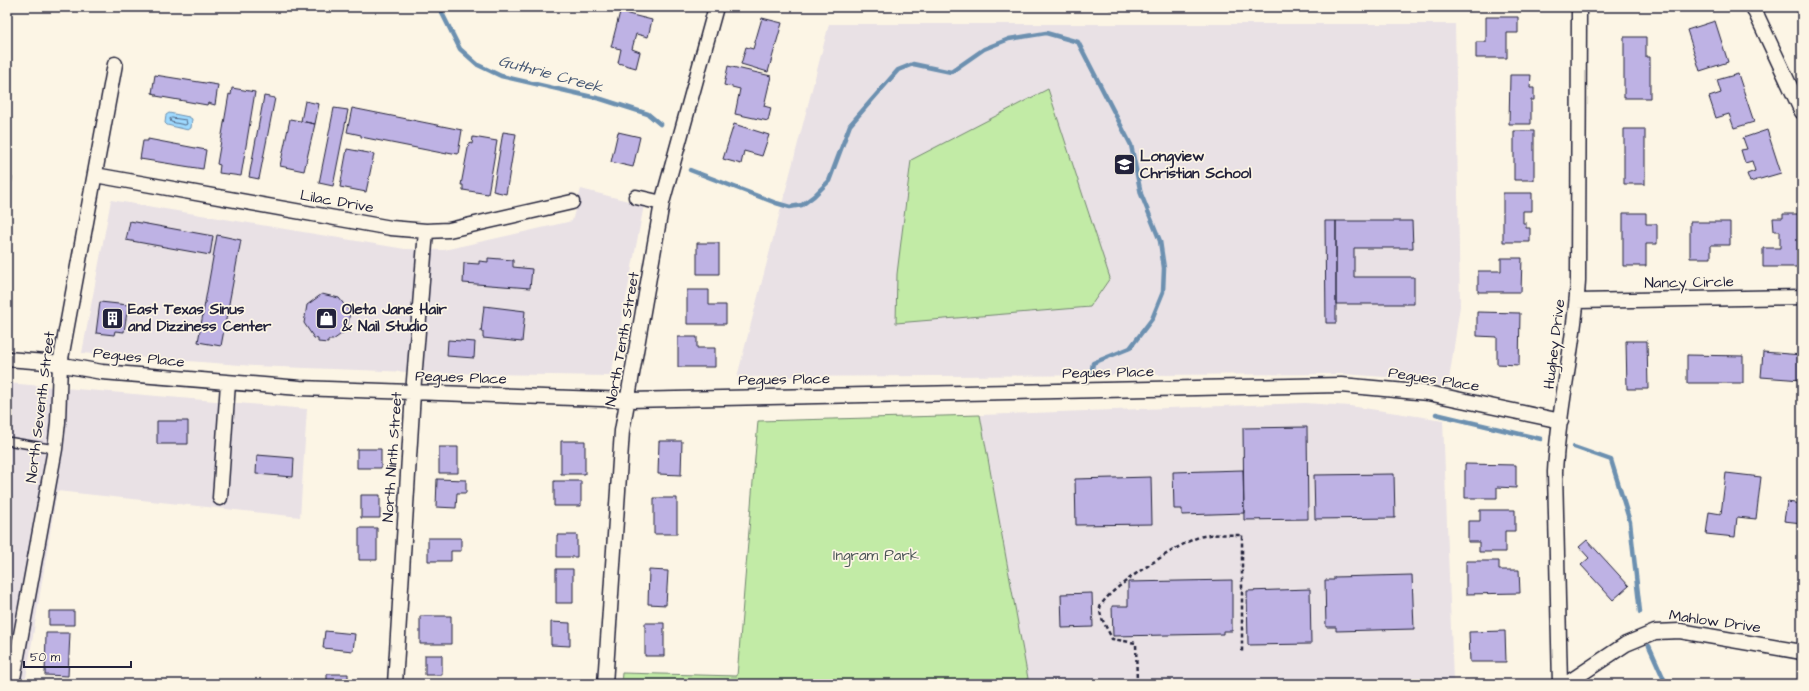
<svg xmlns="http://www.w3.org/2000/svg" width="1809" height="691" font-family="'Architects Daughter',sans-serif">
  <style>
    .built { fill: #e9e1e5 }
    .green { fill: #c2eba6; stroke: #728670 }
    .water { fill: #9ed9fe; stroke: #6c90b0 }
    .lines { fill: none; stroke-linecap: round; stroke-linejoin: round }
    .shore { stroke: #546b89; stroke-width: 1 }
    .stream { stroke: #6c90b0; stroke-width: 4.5 }
    .building { fill: #beb2e4; stroke: #22223b }
    .lane-casing { stroke: #22223b; stroke-width: 10 }
    .street-casing { stroke: #22223b; stroke-width: 17 }
    .path { stroke: #22223b; stroke-width: 2.5; stroke-dasharray: 4 3; stroke-linecap: butt }
    .lane { stroke: #fcf5e5; stroke-width: 7 }
    .street { stroke: #fcf5e5; stroke-width: 14 }
    .labels { text-anchor: middle; stroke-width: 3.5; stroke-linejoin: round; paint-order: stroke }
    .poi-label { font-size: 15px; font-weight: bold; fill: #22223b; stroke: #fcf5e5; text-anchor: start }
    .street-label { font-size: 15px; fill: #22223b; stroke: #fcf5e5 }
    .park-label { font-size: 15px; fill: #4a5456; stroke: #fcf5e5 }
    .water-label { font-size: 16px; font-style: italic; fill: #475976; stroke: #fcf5e5 }
  </style>
  <rect width="100%" height="100%" fill="#fcf5e5"/>
  <filter id="ink" filterUnits="userSpaceOnUse"><feTurbulence type="fractalNoise" baseFrequency=".025" numOctaves="2"/><feDisplacementMap in="SourceGraphic" scale="8" xChannelSelector="R" yChannelSelector="G"/><feConvolveMatrix kernelMatrix="1 2 1 2 8 2 1 2 1" color-interpolation-filters="sRGB"/></filter>
  <g filter="url(#ink)">
    <path class="built" d="M829,24h626l5,282 -12,81 -50,-9 -54,-4 -607,3z
      M581,189l63,16 -33,171 -174,-3 -183,-7 -172,-13 29,-153 294,49 39,1 128,-29z
      M7,383l300,26 -7,108 -243,-26 -32,193h-18z
      M1305,403l45,3 93,14 10,260 -92,4h-332l-49,-269z"/>
    <path class="green" d="M1048,89l62,189 -20,29 -194,16 1,-49 14,-114z
      M980,415l49,269h-408l1,-11 115,3 21,-255z"/>
    <path class="water" d="M169,113l20,4 3,2 -1,9 -3,2 -21,-5 -2,-2 1,-8z"/>
    <g class="lines">
      <path class="shore" d="M172,118l14,2 1,4 -2,1 -14,-3 -1,-3z"/>
      <path class="stream" d="M439,7l21,42 18,16 23,11 100,23 47,15 12,10
        M690,170l86,33 14,4 12,-2 12,-9 15,-15 21,-56 48,-55 15,-6 38,8 33,-23 25,-10 37,-6 32,9 53,103 10,49 19,47 4,27 -1,24 -11,27 -22,29 -37,15 -2,12
        M1436,414l105,25
        M1574,447l37,13 19,62 10,90
        M1649,646l17,38"/>
    </g>
    <path class="building" d="M865,7h21v2h-21z
      M1109,7h34v2h-34z
      M620,12l32,8 -4,17 -12,-3 -4,15 8,3 -4,16 -18,-5 3,-14 -10,-2z
      M1486,17h32v16h-11v25h-31v-16h10z
      M762,18l20,5 -14,49 -27,-8 5,-17 7,2z
      M1715,21l13,41 -28,9 -13,-41z
      M1624,37h22v20h4v41h-26z
      M728,66l43,10 -7,30 7,2 -3,13 -33,-7 5,-25 -16,-4z
      M1738,74l16,48 -20,6 -5,-14 -13,4 -7,-21 12,-4 -4,-13z
      M155,75l63,10 -3,20 -7,-2 -1,2 -51,-9v-2l-4,-1z
      M1510,75h21l-1,13h4v12h-3v24h-22z
      M232,88l23,4 -14,84 -22,-3 1,-8 -3,-1 12,-70 2,1z
      M264,96l11,2 -16,81 -10,-2z
      M305,101l14,3 -4,20 -14,-3z
      M334,108l14,2 -15,76 -14,-3z
      M352,108l110,22 -4,24 -11,-2v2l-86,-17v-2l-14,-3z
      M290,119l25,5 -11,47 -24,-5z
      M734,124l35,11 -7,21 -18,-5 -3,13 -18,-5z
      M1624,129h21v55h-21z
      M1767,130l14,43 -31,9 -3,-8 8,-3 -3,-10 -7,2 -4,-13 6,-1 -4,-11z
      M1514,131h20v49h-20z
      M503,132l13,2 -10,60 -13,-3z
      M618,132l22,5 -7,30 -22,-5z
      M473,137l24,4 -9,53 -25,-4v-5h-2l8,-42 3,1z
      M148,139l58,11 -3,19 -63,-10 3,-18h5z
      M347,149l27,5 -8,38 -26,-5z
      M7,176l5,1 -4,48 -1,-1z
      M1503,193h29v18h-9v12h3v5h4v14h-27z
      M1623,213h23v11h11v20h-11v22h-23z
      M1783,214h19v53h-39v-19h17v-17h-6l-1,-13h10z
      M130,221l83,15 -3,19 -84,-15z
      M1325,221h11v102h-10z
      M1336,221h76l1,27h-59v29h60v27h-78z
      M1690,222h40v23h-19v13h-21z
      M217,235l24,5 -20,106 -23,-4z
      M697,243h22v31h-22z
      M488,258l25,2v7l19,2 -2,19 -67,-5 1,-20 15,1v-3l9,1z
      M1501,258h21l-1,34h-43v-21h23z
      M687,290h22v15h17v19h-39z
      M322,294l17,4 11,14 -3,18 -14,10h-5v3l-10,-1v-3l-4,-1 -10,-15 3,-18z
      M100,302l28,3 -4,27 -9,-1 -1,4 -18,-2z
      M484,306l41,5 -3,31 -39,-4v-6h-2z
      M1477,312l43,1 -1,52 -22,-1v-27l-20,-1z
      M678,337h19v11h18v19h-37z
      M448,340l27,2 -1,16 -27,-2z
      M1626,341h21l1,48h-21z
      M1763,352l39,3v25l-41,-3z
      M1687,355l56,1v27h-56z
      M157,421h31v23h-31z
      M1307,427l1,92 -64,1 -1,-92z
      M561,441h24v33h-24z
      M659,441h23l-1,34 -23,-1z
      M439,447h19v26h-19z
      M357,449h24v19h-24z
      M257,455l37,3 -1,19 -37,-3z
      M1465,464l51,1v23l-19,-1v11h-32z
      M7,465h3l-3,16z
      M1243,470l1,43 -62,2v-6h-8l-1,-37z
      M1726,473l35,4 -5,42 -19,-2 -2,20 -29,-3 3,-22 12,2z
      M1394,474l1,44 -80,1 -1,-44z
      M1151,477l1,47 -76,1 -1,-46z
      M437,479l29,1v13h-9l-1,15 -20,-1z
      M554,481h27v25h-27z
      M361,495h19v23h-19z
      M654,498h23v36h-23z
      M1787,502l15,2v19l-18,-2z
      M1480,510h35v21h-10v21h-26v-10h-11v-21h12z
      M359,528h18v32h-18z
      M557,535h20v22h-20z
      M428,538h33v13h-10v10h-23z
      M1587,540l42,46 -16,14 -32,-35 8,-7 -10,-11z
      M1466,561h33v9h20l1,23 -54,1z
      M556,569h17v34h-17z
      M649,570l19,1 -2,34 -18,-1z
      M1412,575l2,54 -78,2v-4h-10l-1,-47h9v-3z
      M1232,580v51h-9v3l-110,2 -1,-30h16v-24z
      M1310,589l1,55 -63,1 -1,-54z
      M1092,593l1,34 -31,1 -1,-34z
      M49,611h25v14h-25z
      M420,616h31v28h-31z
      M551,622l19,1v23l-19,-1z
      M645,623h19v33h-19z
      M325,631l30,3 -2,17 -30,-3z
      M1505,631l1,31h-36l-1,-30z
      M46,633h24l-2,43 -23,-1z
      M425,655h17v20h-17z
      M327,674h21v10h-21z"/>
    <g class="lines">
      <defs>
        <path id="lane" d="M7,441l48,8"/>
        <path id="street" d="M1753,7l49,105
          M95,175l296,53 35,3 23,-1 123,-28
          M636,197l26,6
          M1577,301l225,-4
          M7,359l39,3 56,10 198,16 329,12 712,-15 87,8 133,28
          M220,498l8,-115
          M12,684l43,-235 3,-27 2,-58 55,-300
          M395,684l18,-291 13,-162
          M605,684l17,-253 40,-228 54,-196
          M1560,684l-5,-212c3,-65 20,-128 23,-192l1,-273
          M1566,684l60,-40 29,-12 25,-1 122,21"/>
      </defs>
      <use href="#lane" class="lane-casing"/>
      <use href="#street" class="street-casing"/>
      <path class="path" d="M1137,684l-1,-41 -24,-4c-3,-8 -13,-22 -12,-31 3,-17 81,-65 99,-71 13,-4 30,-2 43,-2v119"/>
      <use href="#lane" class="lane"/>
      <use href="#street" class="street"/>
    </g>
  </g>
  <defs>
    <symbol id="school-square" viewBox="-11 -11 22 22"><rect x="-9" y="-9" width="18" height="18" rx="4" fill="#22223b" stroke="#fcf5e5"/><path d="M0-5L7-2L0 1L-7-2ZM-4 1L0 2.5L4 1V4Q0 6-4 4Z" fill="#fff"/></symbol>
    <symbol id="building-square" viewBox="-11 -11 22 22"><rect x="-9" y="-9" width="18" height="18" rx="4" fill="#22223b" stroke="#fcf5e5"/><path d="M-4-6H4V6H1V3H-1V6H-4ZM-2.5-4.3h1.7v1.8h-1.7ZM.8-4.3h1.7v1.8H.8ZM-2.5-1h1.7V.8h-1.7ZM.8-1h1.7V.8H.8Z" fill="#fff"/></symbol>
    <symbol id="shop-square" viewBox="-11 -11 22 22"><rect x="-9" y="-9" width="18" height="18" rx="4" fill="#22223b" stroke="#fcf5e5"/><path d="M-5-2.5h2.3a2.7 3.5 0 0 1 5.4 0H5L5.5 6h-11ZM-1.5-2.5h3a1.5 2.3 0 0 0-3 0Z" fill="#fff"/></symbol>
  </defs>
  <g fill-rule="evenodd">
    <use href="#school-square" x="1112" y="152" width="25" height="25"/>
    <use href="#building-square" x="100" y="306" width="25" height="25"/>
    <use href="#shop-square" x="314" y="306" width="25" height="25"/>
  </g>
  <g class="labels">
    <g class="poi-label">
      <text x="1140" y="161">Longview<tspan x="1140" dy="17">Christian School</tspan></text>
      <text x="128" y="314">East Texas Sinus<tspan x="128" dy="17">and Dizziness Center</tspan></text>
      <text x="342" y="314">Oleta Jane Hair<tspan x="342" dy="17">&amp; Nail Studio</tspan></text>
    </g>
    <g class="street-label">
      <text transform="translate(337 201) rotate(10)" y="5">Lilac Drive</text>
      <text transform="translate(1689 282) rotate(-1)" y="5">Nancy Circle</text>
      <text transform="translate(622 339) rotate(-80)" y="5">North Tenth Street</text>
      <text transform="translate(1554 344) rotate(-83)" y="5">Hughey Drive</text>
      <text transform="translate(139 357) rotate(6)" y="5">Pegues Place</text>
      <text transform="translate(1108 372) rotate(-1)" y="5">Pegues Place</text>
      <text transform="translate(461 377) rotate(2)" y="5">Pegues Place</text>
      <text transform="translate(784 379) rotate(-1)" y="5">Pegues Place</text>
      <text transform="translate(1434 379) rotate(9)" y="5">Pegues Place</text>
      <text transform="translate(40 407) rotate(-83)" y="5">North Seventh Street</text>
      <text transform="translate(392 457) rotate(-86)" y="5">North Ninth Street</text>
      <text transform="translate(1715 621) rotate(8)" y="5">Mahlow Drive</text>
    </g>
    <g class="park-label">
      <text x="876" y="560">Ingram Park</text>
    </g>
    <g class="water-label">
      <text transform="translate(551 73) rotate(15)" y="6">Guthrie Creek</text>
    </g>
  </g>
  <rect width="1809" height="691" fill="none" stroke="#fcf5e5" stroke-width="24"/>
  <rect x="12" y="12" width="1785" height="667" fill="none" stroke="#22223b" stroke-width="1.5" filter="url(#ink)"/>
  <path d="M24 661v6h107v-6" fill="none" stroke="#22223b" stroke-width="2"/>
  <text x="30" y="661" font-size="12" fill="#22223b" stroke="#fcf5e5" stroke-width="3" paint-order="stroke">50 m</text>
</svg>
